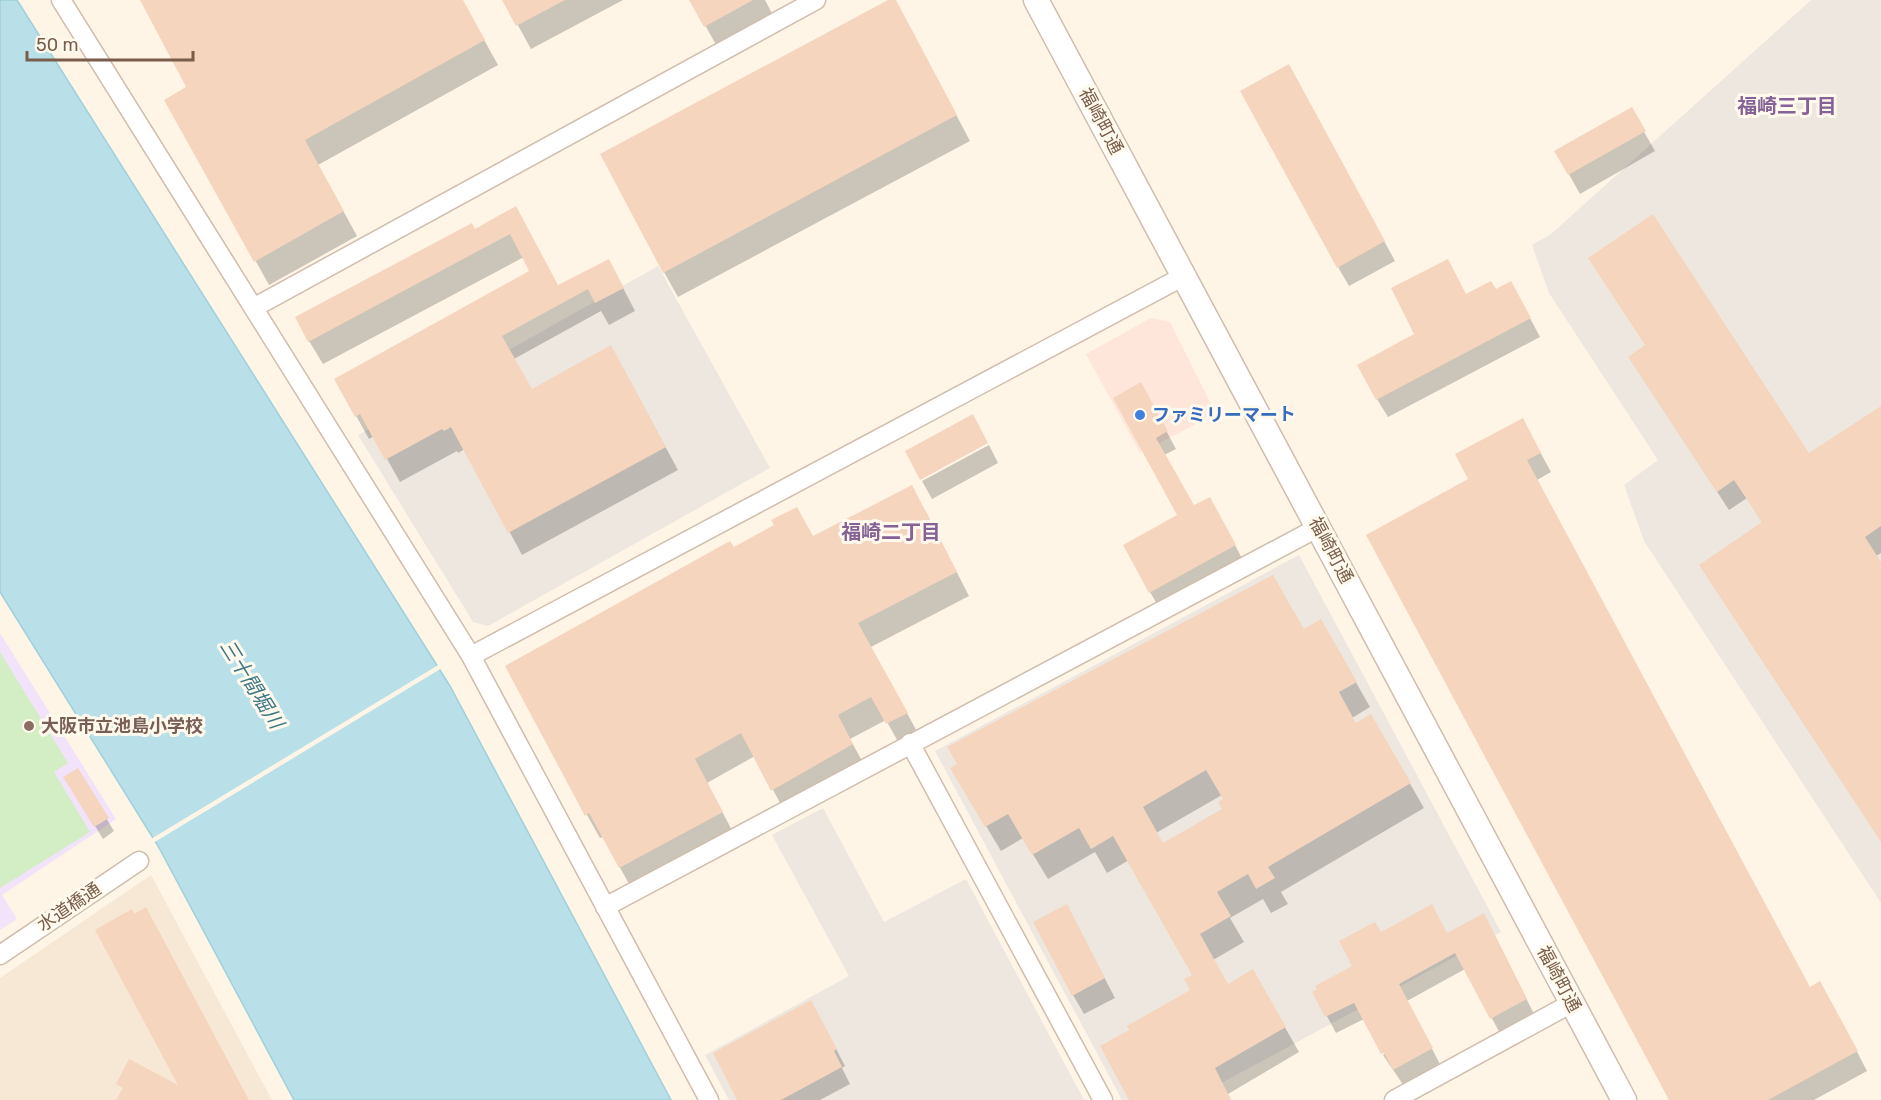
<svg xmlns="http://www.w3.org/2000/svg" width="1881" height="1100" font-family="Rubik,'Noto Sans JP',sans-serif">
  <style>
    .residential { fill: #f6e8d4 }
    .commercial { fill: #fee6da }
    .industrial { fill: #eee7e0 }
    .education { fill: #f3e3fa }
    .green { fill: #d3edc4 }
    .water { fill: #b9e0e9; stroke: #9fd0db; stroke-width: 1.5 }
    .pier { fill: #fef5e7 }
    .shadow { fill: #0003; fill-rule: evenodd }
    .building { fill: #f5d5bd; fill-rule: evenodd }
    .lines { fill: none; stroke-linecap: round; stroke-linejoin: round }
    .minor-casing { stroke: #d0bdab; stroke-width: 21 }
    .tertiary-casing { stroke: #d0bdab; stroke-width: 27 }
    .minor { stroke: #fff; stroke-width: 18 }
    .tertiary { stroke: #fff; stroke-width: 24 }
    .shop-dot { fill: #3f7fe0; stroke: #fff9ee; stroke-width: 2 }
    .education-dot { fill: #8d6e63; stroke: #fff9ee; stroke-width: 2 }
    .labels { text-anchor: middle; stroke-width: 6; stroke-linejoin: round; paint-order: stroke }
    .street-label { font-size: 18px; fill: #795c49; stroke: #fff9ee }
    .shop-label { font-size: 18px; font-weight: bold; fill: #366cbe; stroke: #fff9ee; text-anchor: start }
    .education-label { font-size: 18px; font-weight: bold; fill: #785e54; stroke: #fff9ee; text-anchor: start }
    .neighbourhood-label { font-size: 20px; font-weight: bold; fill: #866196; stroke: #fff9ee }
    .water-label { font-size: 20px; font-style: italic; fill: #3e7887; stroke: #fff9ee }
  </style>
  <rect width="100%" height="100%" fill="#fef5e7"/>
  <path class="residential" d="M151,875l121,225h-272v-122z"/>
  <path class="commercial" d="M1151,318l19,4 46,92 -76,39 -54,-99z"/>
  <path class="industrial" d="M1811,0h70v903l-237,-362 -20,-56 34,-25 -109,-167 -17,-48 19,-11z
    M658,266l112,202 -282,158 -15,-4 -115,-187z
    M1299,555l202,377 -311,168h-68l-187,-349z
    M823,808l61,114 82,-43 118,221h-355l-24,-45 144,-79 -77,-141z"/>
  <path class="education" d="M0,633l116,186 -114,76 15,24 -17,11z"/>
  <path class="green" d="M0,652l68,111 -14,9 36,60 -90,56z"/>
  <path class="water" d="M0,0h17l433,686 221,414h-377l-136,-254 -158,-254z"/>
  <path class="pier" d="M440,664l2,4 -289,175 -2,-4z"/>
  <path class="shadow" d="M141,0h321l36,65 -180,100 39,71 -88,49 -103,-185 22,-12z
    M504,0h119l-92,49z
    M691,0h74l10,19 -56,31z
    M891,0h4l13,24 62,117 -292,156 -14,-25z
    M1299,85l96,176 -46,25 -11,-19z
    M1631,109l24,42 -75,43 -24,-43z
    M515,208l43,79 63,-3 14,27 -26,14 -8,-14 -87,48 17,32 93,-21 54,100 -156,85 -57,-106 -7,4 -1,-2 -57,31 -26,-46 -5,3 -33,-59 195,-108 -7,-15 -201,107 -14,-23 166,-110z
    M1496,291l25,10 19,36 -152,80 -11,-18 39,-64 51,-39z
    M1641,376l168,79 72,-48v146l-5,3 5,8v277l-118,-317 -16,-26 -18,12z
    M1115,399l35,2 26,48 -12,6 30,52 25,8 25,47 -84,47 -10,-17 29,-77z
    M1533,439l18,33 -14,8 273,508 21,14 36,69 -53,29h-143l-201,-620z
    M989,445l9,18 -66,36 -10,-18z
    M925,510l44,86 -98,51 49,90 -19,10 -15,-27 -36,19 16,29 -80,46 -31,-58 -48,27 28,53 -102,55 -30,-54 -3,1 -13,-23 -80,-149 226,-117 80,-11z
    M1321,621l49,86 -18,11 4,7 15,-9 53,92 -143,84 7,12 -17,9 -8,-14 -33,19 14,24 -31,18 15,26 25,-15 46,81 -71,42 3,6h-100v-70l61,-40 2,-15 -65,-115 -22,13 -12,-21 -47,27 -25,-41 -22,13 -49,-82 352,-138zM1222,795l3,5 -1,10 -61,35 -7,-12z
    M77,770l37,61 -11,8 -38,-62z
    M1077,925l38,73 -31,16 -11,-19z
    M1493,932l42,84 -34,19 -36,-66 -58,32 34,65 -37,20 -21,-31 8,-5 -27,-31 -28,14 -22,-41 41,-25 25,-33z
    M820,1018l25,48 -3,2 8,16 -30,16h-79z"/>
  <path class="building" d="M140,0h323l22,40 -180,100 39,71 -90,51 -90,-162 22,-13z
    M502,0h63l-49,26z
    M689,0h64l-49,27z
    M888,0h8l61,115 -294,158 -63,-119z
    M1289,64l96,177 -48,27 -97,-177z
    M1632,107l14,24 -78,44 -14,-24z
    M516,206l42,79 51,-26 15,29 -29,15 -7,-14 -86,47 30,53 79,-44 55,102 -158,86 -57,-106 -7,4 -2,-2 -57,31 -25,-46 -5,3 -21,-38 195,-108 -19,-37 -202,108 -13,-25 177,-94 3,6z
    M1653,214l156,239 72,-47v120l-16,11 16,25v280l-182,-277 63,-43 -28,-42 -17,12 -89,-135 17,-12 -57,-87z
    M1448,259l18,35 25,-13 5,8 15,-8 20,37 -155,82 -19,-35 57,-31 -23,-46z
    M1141,382l27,49 -12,7 38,67 16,-8 26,48 -87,48 -26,-48 54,-30 -64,-117z
    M973,414l15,29 -68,37 -15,-29z
    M1523,418l18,35 -14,7 283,527 10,-6 38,70 -90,49h-99l-303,-565 102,-56 -13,-25z
    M912,485l45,87 -99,51 50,90 -22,11 -15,-27 -33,18 15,29 -82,47 -30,-58 -46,26 28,53 -104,56 -30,-55 -4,3 -80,-150 225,-125 4,6 40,-22 -3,-5 26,-13 16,29z
    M1273,575l31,54 17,-10 36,63 -18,10 17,31 15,-9 40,69 -143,84 7,11 -19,11 -8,-15 -31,18 14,24 -31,18 28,50 25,-15 33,58 -71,41 16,32h-102l-29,-54 29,-16 -2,-4 63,-36 -6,-11 8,-4 -79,-139 -22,13 -12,-21 -47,27 -24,-41 -23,13 -35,-59 7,-4 -10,-17zM1206,770l17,29 -5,3 4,7 -59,34 -20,-36z
    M78,768l31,50 -15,9 -31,-50z
    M1067,904l38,74 -33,18 -39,-74z
    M1432,904l15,29 37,-20 43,86 -37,20 -35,-66 -56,31 34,64 -40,22 -9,-17 -3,1 -27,-51 -29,14 -13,-25 5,-3 -2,-3 37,-20 -13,-25 36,-19 6,10z
    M146,907l103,193h-133l7,-12 -7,-4 13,-25 49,26 -83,-155 37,-21 2,5z
    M811,1000l26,49 -3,2 8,16 -61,33h-44l-24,-47z"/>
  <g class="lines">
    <defs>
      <path id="minor" d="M61,0l410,656 238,444
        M255,307l561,-307
        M471,656l713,-380
        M910,743l193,357
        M605,907l714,-380
        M0,955l139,-94
        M1394,1100l178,-97"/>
      <path id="tertiary" d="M1036,0l588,1100"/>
    </defs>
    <use href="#minor" class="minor-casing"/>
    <use href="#tertiary" class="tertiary-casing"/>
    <use href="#minor" class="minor"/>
    <use href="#tertiary" class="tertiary"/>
  </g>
  <circle class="shop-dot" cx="1140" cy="415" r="6"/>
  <circle class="education-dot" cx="29" cy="726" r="6"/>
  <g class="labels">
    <g class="street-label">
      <text transform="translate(1101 121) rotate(62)" y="6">福崎町通</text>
      <text transform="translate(1331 550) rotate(62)" y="6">福崎町通</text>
      <text transform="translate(69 907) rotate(-34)" y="6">水道橋通</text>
      <text transform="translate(1559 979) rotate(62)" y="6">福崎町通</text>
    </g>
    <g class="shop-label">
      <text x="1152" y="421">ファミリーマート</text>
    </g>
    <g class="education-label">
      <text x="41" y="732">大阪市立池島小学校</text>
    </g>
    <g class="neighbourhood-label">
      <text x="1787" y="113">福崎三丁目</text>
      <text x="891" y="539">福崎二丁目</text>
    </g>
    <g class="water-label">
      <text transform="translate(252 684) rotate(58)" y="7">三十間堀川</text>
    </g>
  </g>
  <path d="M27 51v9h166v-9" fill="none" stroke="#795c49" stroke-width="3"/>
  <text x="36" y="51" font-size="18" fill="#795c49" stroke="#fff9ee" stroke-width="4.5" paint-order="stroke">50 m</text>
</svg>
